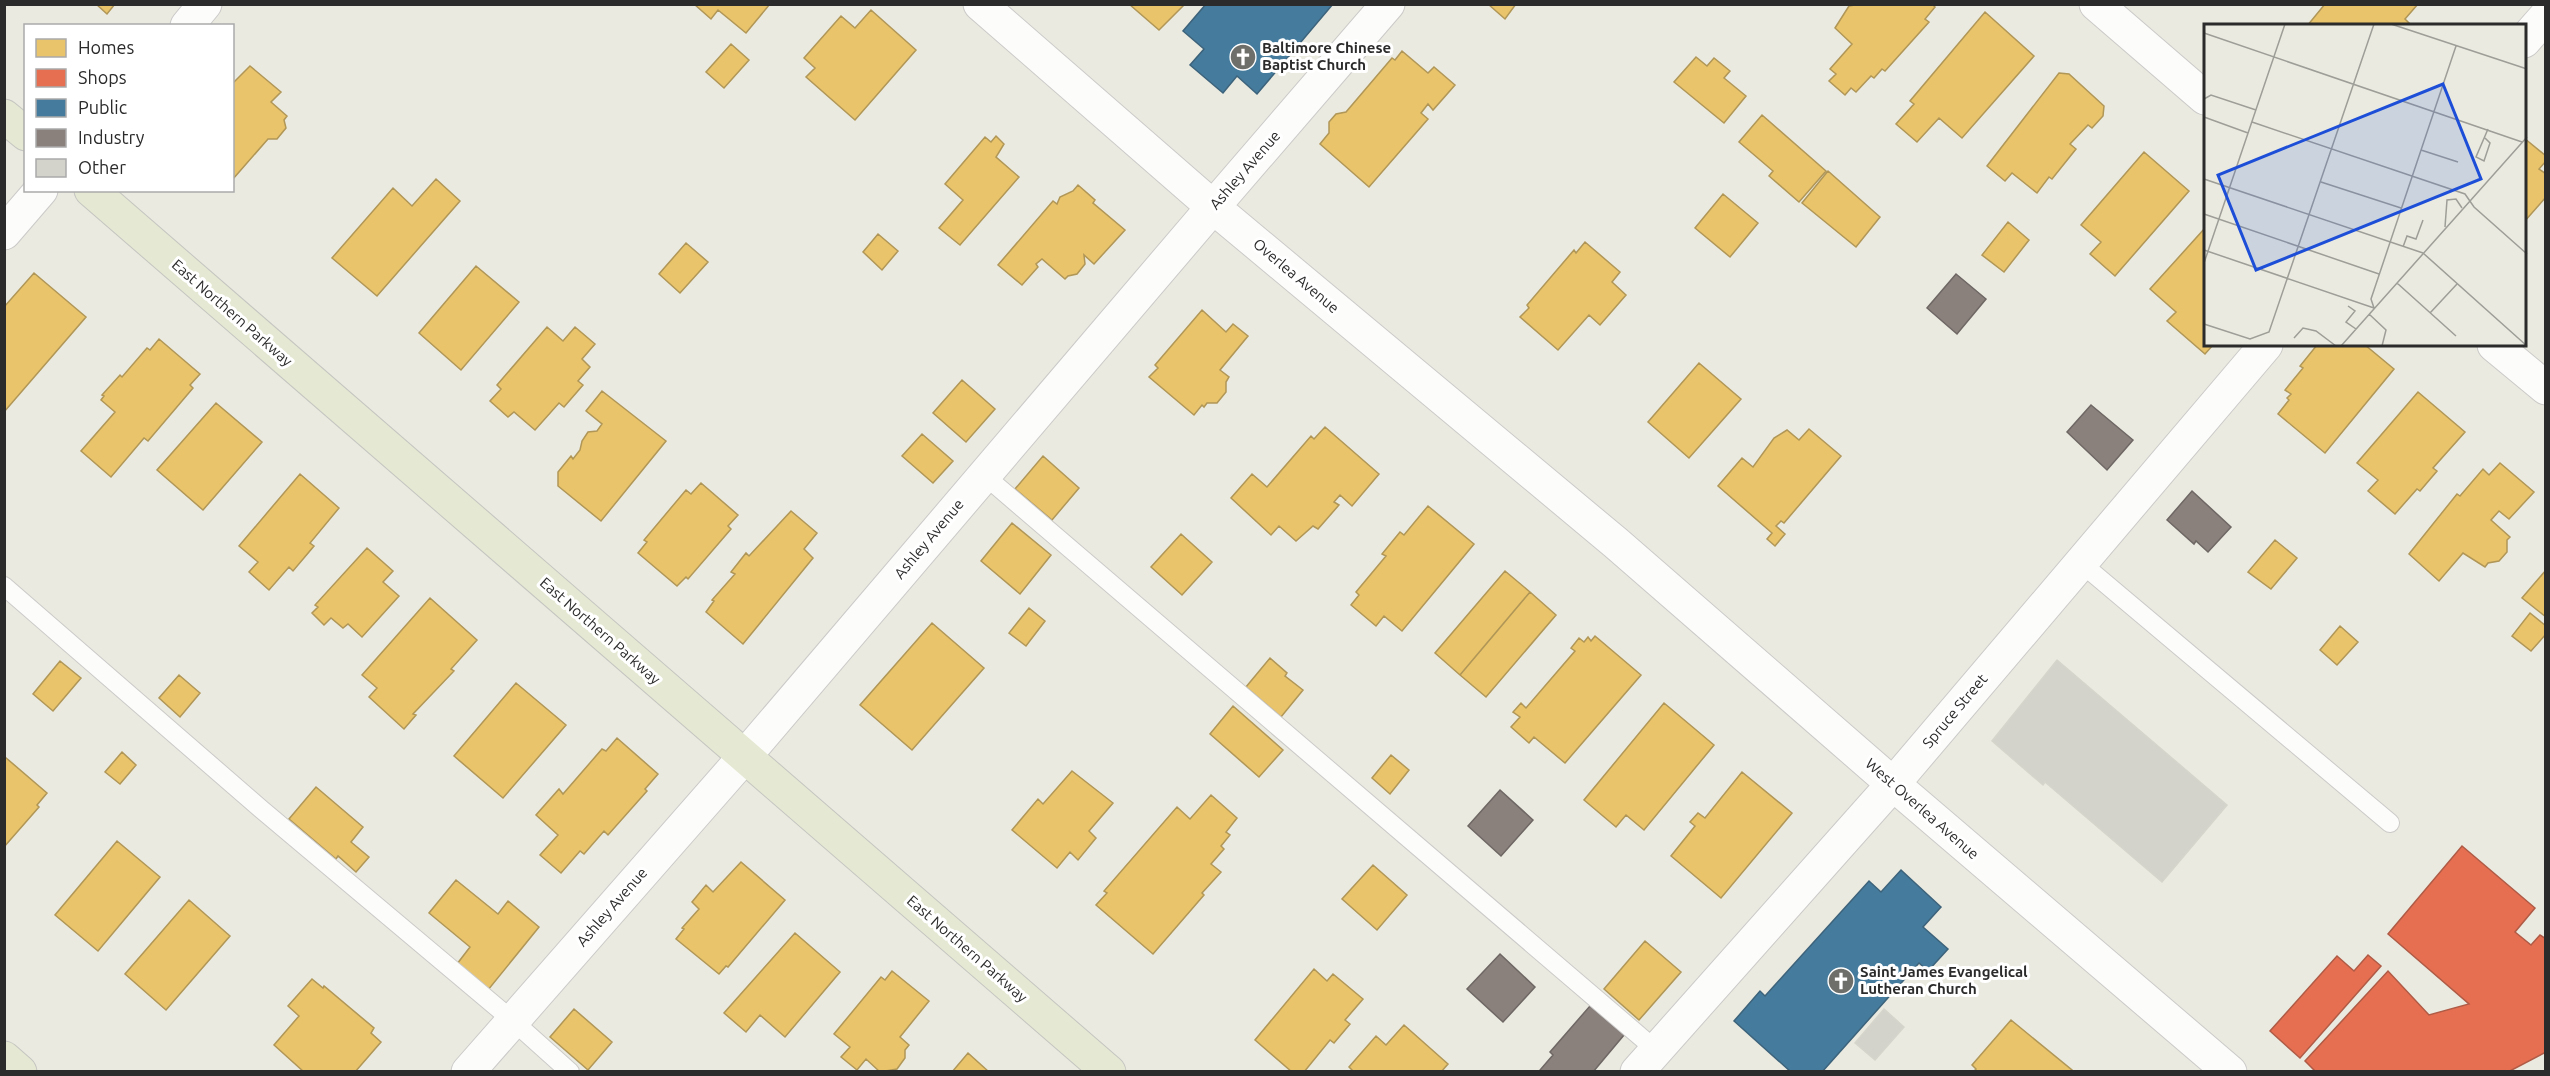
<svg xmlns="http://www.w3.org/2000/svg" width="2550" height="1076" font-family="Ubuntu,sans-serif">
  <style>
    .homes { fill: #e9c46a; stroke: #b09657; stroke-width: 1.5 }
    .shops { fill: #e76f51; stroke: #af5b46; stroke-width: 1.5 }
    .public { fill: #457b9d; stroke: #3d637b; stroke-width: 1.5 }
    .industry { fill: #8a817c; stroke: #6e6764; stroke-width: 1.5 }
    .building { fill: #d3d3cc; stroke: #d5d5cc; stroke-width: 1.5 }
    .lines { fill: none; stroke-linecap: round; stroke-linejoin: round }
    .lane-casing { stroke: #cbcac9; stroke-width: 20 }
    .street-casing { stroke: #cbcac9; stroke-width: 35 }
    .primary-casing { stroke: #c5c5c1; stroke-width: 35 }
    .lane { stroke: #fcfcfa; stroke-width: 18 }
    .street { stroke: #fcfcfa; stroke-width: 33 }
    .primary { stroke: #e5e8d2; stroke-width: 33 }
    .labels { text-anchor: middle; stroke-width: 6; stroke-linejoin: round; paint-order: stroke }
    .poi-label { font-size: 15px; font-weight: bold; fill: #2b2b2b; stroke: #fff; text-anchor: start }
    .street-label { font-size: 15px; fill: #2b2b2b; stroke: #fff }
    .inset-road { fill: none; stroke: #9e9e98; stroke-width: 1.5 }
    .view { fill: #1d4ed8; fill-opacity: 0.15; stroke: #1d4ed8; stroke-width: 3 }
    .inset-edge { fill: none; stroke: #2b2b2b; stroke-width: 3 }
  </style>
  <rect width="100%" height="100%" fill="#eaeae0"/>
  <path class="homes" d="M96,4h19l-8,10z
    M694,4h76l-24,29 -28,-23 -7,9z
    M1129,4h56l-26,26z
    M1488,4h28l-11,15z
    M1861,4h71l3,3 -10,12 4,3 -44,49 -3,-2 -8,9 -3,-2 -15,16 -5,-4 -6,7 -16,-14 7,-7 -6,-5 22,-25 -17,-16 14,-22z
    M2325,4h93l-13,15 7,7h-105z
    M871,10l45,40 -61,70 -49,-43 9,-9 -11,-10 37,-42 14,12z
    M1985,12l49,44 -72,82 -23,-20 -22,24 -21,-18 18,-20 -4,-3z
    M731,44l18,16 -25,28 -18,-16z
    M1402,51l26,22 6,-6 21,18 -22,25 -5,-6 -7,9 7,6 -59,68 -49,-43 9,-11v-11l7,-8 10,-2 46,-54 3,2z
    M1696,57l11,9 7,-8 16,13 -6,7 22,18 -22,27 -50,-41z
    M250,66l31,26 -10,10 16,14 -3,4 2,8 -9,11h-9l-35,40 -1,-95z
    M2059,73l10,1 35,32 -1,10 -11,12 -4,-3 -18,19 6,5 -24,30 -3,-2 -12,16 -25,-20 -7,8 -18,-15z
    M1762,115l64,56 -27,31 -30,-26 4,-5 -34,-29z
    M996,136l8,8 -8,13 23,20 -59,68 -21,-17 24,-28 -18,-16 40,-47 6,5z
    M2524,138l22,18v5l-7,8 7,5v23l-22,25z
    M2144,152l45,39 -74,85 -25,-22 11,-12 -20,-17z
    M1828,171l52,46 -24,30 -54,-44z
    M436,179l24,22 -83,95 -45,-38 61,-70 19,18z
    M1078,185l17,15 -2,3 32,27 -31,34 -10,-9 1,9 -8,10 -9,2 -3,3 -23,-20 -6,5 2,3 -16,18 -24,-20 55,-64 4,3 3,-7 13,-6z
    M1723,194l35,29 -28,34 -35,-29z
    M2008,222l21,18 -25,32 -22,-17z
    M2205,228v117h8l-8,9 -38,-33 9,-9 -26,-23z
    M878,234l20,17 -16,19 -19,-18z
    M1585,242l35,30 -8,10 14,13 -26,30 -11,-10 -31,35 -38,-33 9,-9 -2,-3 47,-55 2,3z
    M686,243l22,19 -28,31 -21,-19z
    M476,266l43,36 -58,68 -42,-37z
    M34,273l52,44 -82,95v-105z
    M1202,310l24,22 7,-8 15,12 -28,34 9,7 -3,5v10l-9,11h-10l-3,4 -2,-2 -8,10 -45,-38 9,-9 -3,-3z
    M547,327l16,14 12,-14 20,17 -13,15 8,8 -12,14 5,4 -19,22 -5,-4 -24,27 -21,-18 -6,5 -18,-16 11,-12 -4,-4z
    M159,339l41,35 -10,11 3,3 -45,53 -4,-3 -33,39 -30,-26 34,-39 -14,-12 3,-4 -2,-1 18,-20 2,2 25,-29 3,2z
    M2317,345h48l29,24 -69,84 -47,-39 11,-14 -2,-2 4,-4 -6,-4 18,-22 -3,-2z
    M1699,363l42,36 -52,59 -41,-36z
    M962,380l33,29 -29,33 -33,-29z
    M602,391l64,50 -65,80 -43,-35v-14l13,-16 2,3 7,-9 2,-9 6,-9 9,-1 5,-7 -16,-13z
    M2418,392l47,40 -32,36 4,3 -17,20 -3,-2 -22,25 -27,-23 10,-11 -21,-17z
    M216,403l46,39 -59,68 -46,-40z
    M1325,427l54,47 -27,32 -12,-11 -6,7 5,3 -21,24 -5,-3 -17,15 -17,-15 -8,9 -40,-37 21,-24 15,13 44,-51 3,3z
    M1809,429l32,27 -57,67 -3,-2 -5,5 9,8 -10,12 -8,-7 5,-6 -54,-47 24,-28 11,9 21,-29 13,-8 12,10z
    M922,434l31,27 -20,22 -31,-27z
    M1043,456l36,32 -27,32 -37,-31z
    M2500,463l34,29 -25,27 -10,-8 -8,9 19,17 -3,3v12l-8,9 -11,2 -3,4 -22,-14 -24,28 -30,-27 48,-60 3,2 23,-27 6,6z
    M300,474l39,34 -29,35 4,3 -21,25 -4,-4 -20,23 -20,-18 9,-10 -19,-16z
    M701,483l37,32 -10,11 3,3 -43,50 -2,-2 -9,9 -39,-33 9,-11 -3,-2 42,-50 5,4z
    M1428,506l46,38 -72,87 -18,-15 -8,10 -25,-21 8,-10 -3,-3 30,-36 -4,-2 18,-22 4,3z
    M791,511l26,22 -13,16 9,9 -70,86 -37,-32 8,-11 -2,-1 23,-26 -4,-2 15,-19 3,3z
    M1012,523l39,32 -31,39 -39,-33z
    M1181,534l31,28 -30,33 -31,-28z
    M2275,540l22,18 -26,31 -23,-17z
    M367,548l26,23 -10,11 16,14 -37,41 -14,-13 -5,4 -12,-10 -7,7 -12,-12 6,-6 -3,-2z
    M2546,570v47l-24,-19z
    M1505,571l25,21 -70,83 -25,-22z
    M1530,592l26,23 -70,82 -26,-22z
    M430,598l47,42 -26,29 3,2 -41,43 3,1 -12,14 -35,-32 8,-9 -15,-13z
    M1029,608l16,13 -19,25 -17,-13z
    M2530,613l16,13v8l-15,17 -19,-15z
    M932,623l52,45 -72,82 -52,-45z
    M2340,626l18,16 -21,23 -17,-15z
    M1595,636l46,39 -76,88 -31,-26 -5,6 -18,-16 9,-10 -7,-5 8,-9 5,5 49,-57 -4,-3 8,-10 5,4 4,-5 3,4z
    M1270,658l17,15 -2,3 18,14 -22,27 -35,-30z
    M60,661l21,17 -28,33 -20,-17z
    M179,675l21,18 -20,24 -21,-19z
    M516,683l50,42 -63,73 -49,-42z
    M1664,703l50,42 -70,85 -18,-15 -10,12 -32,-27z
    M1233,706l50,44 -24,27 -49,-43z
    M617,738l41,36 -13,15 2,2 -39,44 -4,-4 -20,23 -4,-3 -19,22 -21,-18 18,-20 -22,-20 23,-26 4,5 39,-45 4,2z
    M122,752l14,13 -16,19 -15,-12z
    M1391,755l18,15 -19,24 -18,-16z
    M5,757l42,36 -10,12 2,2 -35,40z
    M1072,771l41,32 -24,28 7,7 -18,22 -8,-8 -13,16 -45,-38 26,-31 5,5z
    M1742,772l50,41 -71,85 -50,-42 24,-30 -5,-4 8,-9 7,5z
    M316,787l47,40 -12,15 18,15 -13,15 -18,-16 -2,3 -47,-40z
    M1211,795l26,23 -11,14 4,3 -9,11 3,3 -13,15 10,8 -19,21 2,2 -51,59 -57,-49 11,-12 -3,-2 73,-84 13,12z
    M117,841l43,36 -62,74 -43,-36z
    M741,862l44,38 -57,67 -2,-1 -7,8 -43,-35 8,-10 -2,-1 17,-19 -7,-7 14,-17 7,7z
    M1373,865l34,30 -30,35 -35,-31z
    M456,880l42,34 10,-13 31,26 -51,63 -31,-26 13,-17 -41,-34z
    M189,900l41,36 -64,74 -41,-36z
    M795,933l45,39 -55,65 -25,-22 -14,17 -22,-19z
    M1645,941l36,31 -42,48 -35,-31z
    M1314,969l13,12 6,-7 30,25 -18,21 5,4 -16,19 -4,-3 -26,32h-12l-37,-32z
    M892,971l37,30 -29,36 9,8 -4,5v8l-8,11 -17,3 -14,-13 -9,11 -16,-13 9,-10 -16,-13 47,-57 4,3z
    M312,979l11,9 1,-2 50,42 -3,5 10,9 -26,30h-51l-30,-27 25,-29 -11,-10z
    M574,1009l38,33 -24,28 -38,-33z
    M2011,1020l61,50 -1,2h-98l3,-3 -4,-4z
    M1404,1025l44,39 -7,8h-91l2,-2 -3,-3 27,-31 10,9z
    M968,1053l21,19h-37z"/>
  <path class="shops" d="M2462,846l73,62 -20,24 16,13 9,-10 6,4v113l-38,20h-192l-11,-11 83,-90 41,44 40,-11 -81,-70z
    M2368,955l13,11 -81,92 -30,-27 67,-75 17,15z"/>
  <path class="public" d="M1206,4h127l-76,90 -20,-18 -14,17 -33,-28 14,-16 -21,-18z
    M1901,870l40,37 -18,20 25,22 -20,22 -9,-8 -97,109h-31l-57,-51 26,-30 5,5 104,-115 12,11z"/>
  <path class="industry" d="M1956,274l30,25 -29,35 -30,-26z
    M2091,405l42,35 -26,30 -40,-38z
    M2192,491l39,36 -23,25 -12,-11 -2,3 -27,-24z
    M1500,790l33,30 -32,36 -33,-30z
    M1500,954l35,33 -32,35 -36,-33z
    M1590,1006l34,29 -31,37h-52l-1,-2 13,-15 -3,-3z"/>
  <path class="building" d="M2057,660l170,145 -65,77 -117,-100 -2,3 -51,-44z
    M1884,1009l20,18 -29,33 -20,-17z"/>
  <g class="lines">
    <defs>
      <path id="lane" d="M984,475l672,575
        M2081,563l309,260
        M4,586l257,223 251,211 58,52"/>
      <path id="street" d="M980,4l233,203 403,336 277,241 337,288
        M2096,4l109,94
        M187,26l18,-22
        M2524,41l22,-25
        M4,233l37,-43
        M2494,345l52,43
        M468,1072l277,-316 468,-549 175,-203
        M1637,1072l256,-288 373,-439"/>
      <path id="primary" d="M4,116l22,18
        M91,190l1018,882
        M4,1058l16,14"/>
    </defs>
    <use href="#lane" class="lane-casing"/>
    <use href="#street" class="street-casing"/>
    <use href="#primary" class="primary-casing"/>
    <use href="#lane" class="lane"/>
    <use href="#street" class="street"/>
    <use href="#primary" class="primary"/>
  </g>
  <defs>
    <symbol id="church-disc" viewBox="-11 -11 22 22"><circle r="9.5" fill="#6e6e6a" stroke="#fff"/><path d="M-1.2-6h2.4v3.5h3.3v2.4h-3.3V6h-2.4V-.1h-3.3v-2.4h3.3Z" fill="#fff"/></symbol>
  </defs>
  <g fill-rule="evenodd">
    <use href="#church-disc" x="1228" y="42" width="30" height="30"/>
    <use href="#church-disc" x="1826" y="966" width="30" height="30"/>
  </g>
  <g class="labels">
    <g class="poi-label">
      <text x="1262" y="53">Baltimore Chinese<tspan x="1262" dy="17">Baptist Church</tspan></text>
      <text x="1860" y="977">Saint James Evangelical<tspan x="1860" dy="17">Lutheran Church</tspan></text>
    </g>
    <g class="street-label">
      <text transform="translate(1245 170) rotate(-49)" y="5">Ashley Avenue</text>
      <text transform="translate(1296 276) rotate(40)" y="5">Overlea Avenue</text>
      <text transform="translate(232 313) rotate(41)" y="5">East Northern Parkway</text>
      <text transform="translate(929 539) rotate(-50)" y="5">Ashley Avenue</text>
      <text transform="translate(600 631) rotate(41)" y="5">East Northern Parkway</text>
      <text transform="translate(1955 711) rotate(-50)" y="5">Spruce Street</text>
      <text transform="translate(1922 809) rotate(41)" y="5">West Overlea Avenue</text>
      <text transform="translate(612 907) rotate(-49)" y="5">Ashley Avenue</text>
      <text transform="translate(967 949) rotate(41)" y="5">East Northern Parkway</text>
    </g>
  </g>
  <g transform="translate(2204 24)">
    <rect width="322" height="322" fill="#eaeae0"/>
    <path class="inset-road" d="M187,0l136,45M0,9l318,109M0,75l7,-4 45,15M0,93l44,16M48,98l213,72 9,13 53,47M281,114l5,5 -6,18 -8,-4 12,-28M217,126l37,12M0,155l219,74M117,158l80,26M0,190l175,60M241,203l2,-27 9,-1 6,9M199,223l4,-11 9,3 7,-19M0,226l170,58M219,229l104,93M0,239l81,-239M193,259l59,53M144,282l7,5 -9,11 10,7M170,284l-3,-9 85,-253M226,289l27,-29M165,290l17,16 -4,16M0,300l46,15 19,-7 105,-308M90,314l9,-10 13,3 20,15M137,322l186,-209"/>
    <path class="view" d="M239,60l38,95 -225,91 -38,-95z"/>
    <rect width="322" height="322" class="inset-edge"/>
  </g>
  <rect width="2550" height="1076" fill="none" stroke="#2b2b2b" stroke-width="12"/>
  <rect x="24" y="24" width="210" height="168" fill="#ffffff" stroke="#aaaaaa" stroke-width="1.5"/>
  <rect x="36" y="39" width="30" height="18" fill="#e9c46a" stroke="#aaaaaa" stroke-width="1.5"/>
  <text x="78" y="54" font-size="18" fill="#2b2b2b">Homes</text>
  <rect x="36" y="69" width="30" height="18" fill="#e76f51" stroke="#aaaaaa" stroke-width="1.5"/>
  <text x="78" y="84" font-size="18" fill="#2b2b2b">Shops</text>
  <rect x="36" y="99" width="30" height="18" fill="#457b9d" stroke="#aaaaaa" stroke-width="1.5"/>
  <text x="78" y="114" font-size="18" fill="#2b2b2b">Public</text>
  <rect x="36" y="129" width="30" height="18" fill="#8a817c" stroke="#aaaaaa" stroke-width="1.5"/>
  <text x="78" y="144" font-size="18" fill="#2b2b2b">Industry</text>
  <rect x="36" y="159" width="30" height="18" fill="#d3d3cc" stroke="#aaaaaa" stroke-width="1.5"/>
  <text x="78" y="174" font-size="18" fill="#2b2b2b">Other</text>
</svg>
